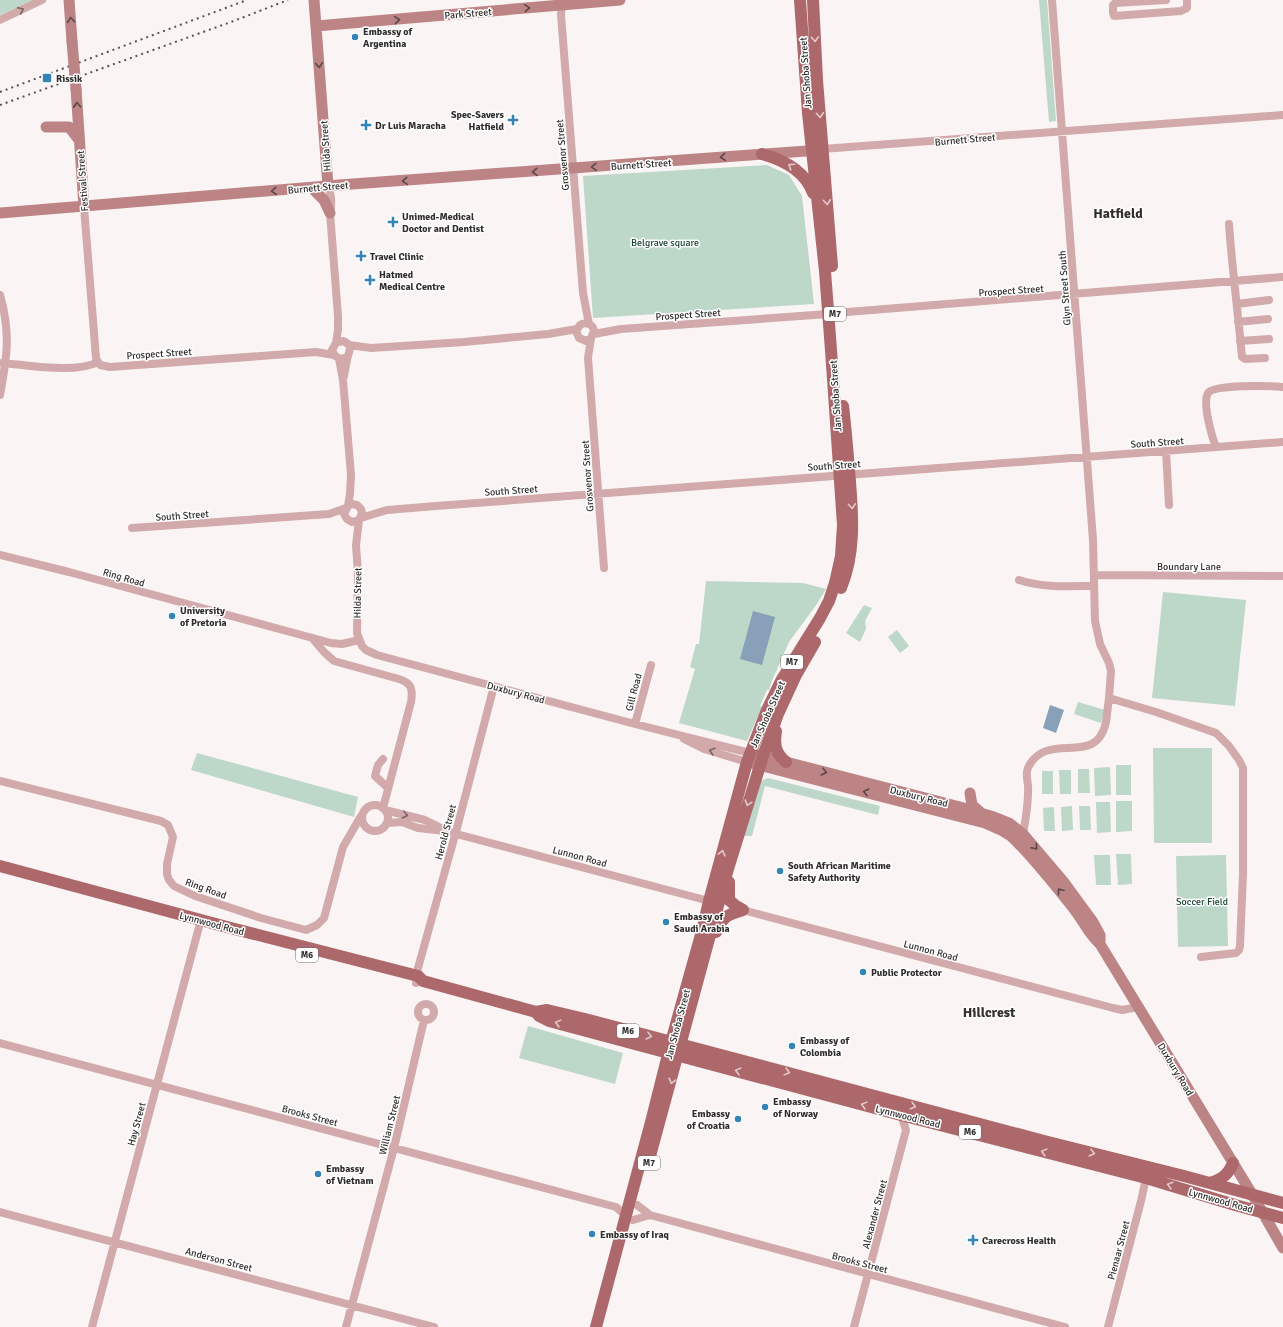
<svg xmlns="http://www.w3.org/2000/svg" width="1283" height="1327" font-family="Signika,sans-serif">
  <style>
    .green { fill: #bdd7c9 }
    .water { fill: #88a0b8 }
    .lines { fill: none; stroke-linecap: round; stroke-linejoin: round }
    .street { stroke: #d2aaab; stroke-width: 8 }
    .secondary { stroke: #bd8486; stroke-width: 11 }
    .primary { stroke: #ad686c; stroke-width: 12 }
    .rail { stroke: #575453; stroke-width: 2; stroke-dasharray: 2 4; stroke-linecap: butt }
    .secondary-bridge { stroke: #bd8486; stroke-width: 11 }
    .oneway { stroke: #5a4747 }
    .oneway2 { stroke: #786565 }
    .oneway3 { stroke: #e2cacc }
    .poi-dot { fill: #3385b6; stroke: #fff; stroke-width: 1.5 }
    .labels { text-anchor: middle; stroke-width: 3; stroke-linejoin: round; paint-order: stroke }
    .shield { fill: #fff; stroke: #6d6c6b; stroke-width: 1 }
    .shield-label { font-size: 9px; font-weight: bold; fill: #2f2d2c }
    .street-label { font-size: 10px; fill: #2f2d2c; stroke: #fff }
    .poi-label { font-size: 10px; font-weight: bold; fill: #2f2d2c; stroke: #fff; text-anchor: start }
    .park-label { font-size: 10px; fill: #103e2b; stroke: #fff }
    .district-label { font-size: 14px; font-weight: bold; fill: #322f2d; stroke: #fff }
  </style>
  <rect width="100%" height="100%" fill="#faf5f4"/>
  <path class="green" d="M0,0h34l-34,15z
    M1039,0h8l9,121 -7,1z
    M767,165l22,10 13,21 12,108 -221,14 -10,-142z
    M706,581l97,2 23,6 -9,15 -28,38 -18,41 -2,7h-2l-7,16 2,1 -15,34 -68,-18 16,-54 -5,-2 6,-23h3z
    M1163,592l83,8 -11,106 -83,-8z
    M864,605l8,3 -7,13 1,8 -6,13 -14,-9z
    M897,630l12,16 -9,7 -12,-16z
    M1078,702l27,8 -4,13 -27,-9z
    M1153,748h59v95h-58z
    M197,753l161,44 -4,20 -163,-47z
    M1116,765h15v30h-15z
    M1110,767l1,28 -16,1 -1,-28z
    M1078,769h11l1,24h-12z
    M1059,770h12v24h-11z
    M1042,771h11v23h-11z
    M768,778l112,28 -2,9 -113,-29 -13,50h-6l-4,-2 18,-53z
    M1116,801h16v30l-16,1z
    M1096,802h14l1,30 -14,1z
    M1072,806l1,24 -11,1 -1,-24z
    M1079,806h11l1,24h-11z
    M1054,807l1,24h-11l-1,-23z
    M1116,854h15l1,30 -14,1z
    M1094,855h16l1,30h-15z
    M1226,855l2,91 -50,1 -2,-91z
    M528,1026l95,27 -8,31 -96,-26z"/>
  <path class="water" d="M753,611l22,6 -13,48 -22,-6z
    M1050,705l14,5 -8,23 -13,-5z"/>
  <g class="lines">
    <path class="street" d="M1166,0l-51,3 -2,2v8l1,3 67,-5 6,-3v-8
      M562,1l-1,14 22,278 6,31
      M0,20l42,-20
      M822,149l461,-34
      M328,186c4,10 4,18 2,27l8,103v14l-2,13
      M84,207l12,151 2,4
      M1229,224c3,44 9,88 13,133l3,2 20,-1
      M0,295c11,38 7,62 0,100
      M1237,304l32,-4
      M835,313l448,-36
      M1238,322l30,-3
      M594,334l27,-5 207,-15
      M591,338l-5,3 -7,-3 -3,-7 4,-6c6,-4 13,-1 14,6l-3,7 -3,20 16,210
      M1240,341l29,-2
      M349,345l22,3 93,-6 84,-8 29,-5
      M339,359l4,21 8,95 -1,19 -2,12
      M98,362l2,3 10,2 206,-15 18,3
      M2,363c26,2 73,11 96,-1
      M344,376c1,-6 2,-11 3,-16 1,-8 8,-14 -4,-19l-7,2 -4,7 3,6 6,3 6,-2
      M1216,447c-4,-10 -14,-44 -8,-54 5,-9 63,-7 75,-6
      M1166,451l3,54
      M361,518l26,-8 49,-4 847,-64
      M359,520l-7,2 -5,-3 -3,-5 4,-8 4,-2 5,1 4,4 1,4 -3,7 -3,25 2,29 -1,59 5,13 4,4 11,5 258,69 115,29
      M132,528l197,-14 17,-6
      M0,555l69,17 262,71 11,1 17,-4
      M1095,575l188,1
      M1019,580c24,8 50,6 75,6
      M312,638l12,14 10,9 65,18c13,4 14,11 12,23l-28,106
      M1109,698l47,14 60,21 13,13 10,14 4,8v106l-3,72 -1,4 -3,3 -35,4
      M635,724l16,-59
      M684,739l20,10 43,13
      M383,759l-5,6 -3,11 12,11
      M0,781l161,40 7,4 5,12 -6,27v10l2,6 5,6 21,10 66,22 45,12 11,-5 7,-7 19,-71 18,-31
      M362 818a13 13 0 1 1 26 0a13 13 0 1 1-26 0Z
      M385,810l40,10 18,9
      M387,823l15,-1 16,6 27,3 264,70
      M1023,834c3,-17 6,-32 5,-49 -1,-7 -3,-14 2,-21 21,-33 66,4 76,-42l3,-24 2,-27 -2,-8 -9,-19 -5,-23 -2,-81 -41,-540
      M739,909l374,99 9,2 16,-3
      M416,983l2,-15 39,-140 37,-142
      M418 1012a8 8 0 1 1 16 0a8 8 0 1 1-16 0Z
      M0,1043l616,164 10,9
      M637,1205l13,10 415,112
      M0,1212l434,115
      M633,1220l17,-5
      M92,1327l107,-400
      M346,1327l48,-179 30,-128
      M854,1327l52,-197 -5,-15
      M1108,1327l33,-126 5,-23"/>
    <path class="secondary" d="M69,0l3,41
      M314,0l14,186
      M316,26l304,-26
      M76,89l8,118
      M46,127h23l10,13
      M312,188l12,12 6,13
      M0,213l339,-28 481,-35
      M755,754l205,53 34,10 15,6 14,11 40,47 30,41 7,13v6
      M747,762l238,61 18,8 8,5c23,22 43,48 63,73 9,11 15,26 26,35l152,250 31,54
      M970,793l2,12 8,7"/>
    <path class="primary" d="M813,0l4,80 15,186
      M762,154c22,6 43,17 51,39
      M841,588c14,-34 12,-70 9,-106 -2,-25 -4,-51 -7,-76
      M776,731c-2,14 -1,22 10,31
      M0,866l227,61 191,49 5,5 113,31 11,-2 38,9 459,122 140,35 99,27
      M729,882v18l7,6 7,4
      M716,932c7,-16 11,-17 27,-22
      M536,1012l3,4 10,5 352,94 245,63 89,27 48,13
      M650,1156l78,-287 35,-113 15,-42 18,-39 19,-33
      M1210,1183c12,-4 18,-8 23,-20
      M596,1327l55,-205 22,-87 29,-104 7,-30 38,-139 20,-52 14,-29 39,-63 9,-17 6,-18 6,-27 2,-31 -12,-175 -6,-79 -17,-158 -8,-113"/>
    <path class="rail" d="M0,92l247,-92
      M0,105l231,-83 57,-22"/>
    <path class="secondary-bridge" d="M72,41l4,48"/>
  </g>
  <defs><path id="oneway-chevron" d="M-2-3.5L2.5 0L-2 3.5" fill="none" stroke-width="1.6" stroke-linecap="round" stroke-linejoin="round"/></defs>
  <g class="oneway">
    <use href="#oneway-chevron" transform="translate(527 8) rotate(-4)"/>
    <use href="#oneway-chevron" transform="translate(71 20) rotate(-95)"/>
    <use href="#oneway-chevron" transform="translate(397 20) rotate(-5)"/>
    <use href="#oneway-chevron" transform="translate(319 65) rotate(86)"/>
    <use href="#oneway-chevron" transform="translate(77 105) rotate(-93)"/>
    <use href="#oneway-chevron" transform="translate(723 157) rotate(175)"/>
    <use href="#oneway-chevron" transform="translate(594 167) rotate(176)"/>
    <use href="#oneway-chevron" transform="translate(535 172) rotate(176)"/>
    <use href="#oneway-chevron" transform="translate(405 181) rotate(176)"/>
    <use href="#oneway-chevron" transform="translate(274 191) rotate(175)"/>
    <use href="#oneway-chevron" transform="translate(824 772) rotate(14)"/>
    <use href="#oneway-chevron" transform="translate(866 792) rotate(-166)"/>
    <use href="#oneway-chevron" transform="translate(1035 847) rotate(49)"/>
    <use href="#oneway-chevron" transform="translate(1060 891) rotate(-128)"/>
  </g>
  <g class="oneway2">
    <use href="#oneway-chevron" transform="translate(21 10) rotate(-25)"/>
    <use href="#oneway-chevron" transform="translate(712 751) rotate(-163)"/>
    <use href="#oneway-chevron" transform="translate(405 815) rotate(14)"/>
  </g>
  <g class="oneway3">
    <use href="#oneway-chevron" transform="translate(815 39) rotate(87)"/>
    <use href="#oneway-chevron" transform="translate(820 115) rotate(86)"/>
    <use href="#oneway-chevron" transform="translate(791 166) rotate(-146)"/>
    <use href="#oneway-chevron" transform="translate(827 202) rotate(85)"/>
    <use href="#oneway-chevron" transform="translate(852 506) rotate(86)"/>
    <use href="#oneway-chevron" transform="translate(748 803) rotate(107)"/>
    <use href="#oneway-chevron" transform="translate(722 853) rotate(-75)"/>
    <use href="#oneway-chevron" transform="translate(558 1023) rotate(-165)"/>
    <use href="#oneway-chevron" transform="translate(649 1036) rotate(14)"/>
    <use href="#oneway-chevron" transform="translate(738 1071) rotate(-165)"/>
    <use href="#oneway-chevron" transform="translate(787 1072) rotate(15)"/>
    <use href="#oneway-chevron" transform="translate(672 1081) rotate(105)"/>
    <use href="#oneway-chevron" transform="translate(864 1105) rotate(-165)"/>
    <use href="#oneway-chevron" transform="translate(913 1106) rotate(15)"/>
    <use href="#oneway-chevron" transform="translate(1044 1152) rotate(-165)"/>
    <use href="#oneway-chevron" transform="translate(1092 1153) rotate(14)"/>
    <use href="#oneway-chevron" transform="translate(1170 1185) rotate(-164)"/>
  </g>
  <g class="poi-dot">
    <circle cx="355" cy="37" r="4"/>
    <rect x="42" y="73" width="10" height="10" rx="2"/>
    <path d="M511 114h4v4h4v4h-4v4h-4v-4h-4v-4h4z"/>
    <path d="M364 119h4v4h4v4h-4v4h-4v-4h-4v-4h4z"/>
    <path d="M391 216h4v4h4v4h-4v4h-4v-4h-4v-4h4z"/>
    <path d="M359 250h4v4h4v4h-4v4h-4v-4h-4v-4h4z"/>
    <path d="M368 274h4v4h4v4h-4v4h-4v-4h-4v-4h4z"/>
    <circle cx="172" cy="616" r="4"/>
    <circle cx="780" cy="871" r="4"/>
    <circle cx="666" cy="922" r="4"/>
    <circle cx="863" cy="972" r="4"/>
    <circle cx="792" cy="1046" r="4"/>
    <circle cx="765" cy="1107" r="4"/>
    <circle cx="738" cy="1119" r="4"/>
    <circle cx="318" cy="1174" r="4"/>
    <circle cx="592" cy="1234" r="4"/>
    <path d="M971 1234h4v4h4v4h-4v4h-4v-4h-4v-4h4z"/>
  </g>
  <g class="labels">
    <g class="shield">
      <rect x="824" y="307" width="22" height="14" rx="3"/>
      <rect x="781" y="655" width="22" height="14" rx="3"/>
      <rect x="296" y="948" width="22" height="14" rx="3"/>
      <rect x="617" y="1024" width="22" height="14" rx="3"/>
      <rect x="959" y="1125" width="22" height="14" rx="3"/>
      <rect x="638" y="1156" width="22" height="14" rx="3"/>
    </g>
    <g class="shield-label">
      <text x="835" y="317">M7</text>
      <text x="792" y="665">M7</text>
      <text x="307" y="958">M6</text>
      <text x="628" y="1034">M6</text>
      <text x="970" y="1135">M6</text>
      <text x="649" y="1166">M7</text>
    </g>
    <g class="street-label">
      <text transform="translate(468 13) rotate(-5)" y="4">Park Street</text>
      <text transform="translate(805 73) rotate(-94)" y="4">Jan Shoba Street</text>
      <text transform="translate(965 139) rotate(-5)" y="4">Burnett Street</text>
      <text transform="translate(325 146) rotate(-94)" y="4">Hilda Street</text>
      <text transform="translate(562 155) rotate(-95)" y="4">Grosvenor Street</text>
      <text transform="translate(641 164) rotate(-4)" y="4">Burnett Street</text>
      <text transform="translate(82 181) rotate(-94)" y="4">Festival Street</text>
      <text transform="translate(318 187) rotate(-5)" y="4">Burnett Street</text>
      <text transform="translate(1064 288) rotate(-94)" y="4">Glyn Street South</text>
      <text transform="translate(1011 290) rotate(-4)" y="4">Prospect Street</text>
      <text transform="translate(688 314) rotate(-4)" y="4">Prospect Street</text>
      <text transform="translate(159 353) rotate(-4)" y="4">Prospect Street</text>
      <text transform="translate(835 396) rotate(-94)" y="4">Jan Shoba Street</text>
      <text transform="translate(1157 442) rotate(-4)" y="4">South Street</text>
      <text transform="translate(834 465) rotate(-4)" y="4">South Street</text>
      <text transform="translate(587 476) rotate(-94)" y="4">Grosvenor Street</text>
      <text transform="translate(511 490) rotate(-4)" y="4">South Street</text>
      <text transform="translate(182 515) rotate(-4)" y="4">South Street</text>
      <text x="1189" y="570">Boundary Lane</text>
      <text transform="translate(124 577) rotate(16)" y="4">Ring Road</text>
      <text transform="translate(357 593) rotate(-89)" y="4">Hilda Street</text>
      <text transform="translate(516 692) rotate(15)" y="4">Duxbury Road</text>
      <text transform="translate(633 692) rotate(-75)" y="4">Gill Road</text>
      <text transform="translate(767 714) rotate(-66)" y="4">Jan Shoba Street</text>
      <text transform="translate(919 796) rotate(14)" y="4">Duxbury Road</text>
      <text transform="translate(445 832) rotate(-75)" y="4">Herold Street</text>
      <text transform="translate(580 856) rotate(15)" y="4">Lunnon Road</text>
      <text transform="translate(206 888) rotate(20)" y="4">Ring Road</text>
      <text transform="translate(212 923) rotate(15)" y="4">Lynnwood Road</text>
      <text transform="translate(931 950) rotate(15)" y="4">Lunnon Road</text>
      <text transform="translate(677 1024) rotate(-75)" y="4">Jan Shoba Street</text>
      <text transform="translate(1176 1069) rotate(59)" y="4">Duxbury Road</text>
      <text transform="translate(310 1115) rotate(15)" y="4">Brooks Street</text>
      <text transform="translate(908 1116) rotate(14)" y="4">Lynnwood Road</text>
      <text transform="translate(136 1124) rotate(-75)" y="4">Hay Street</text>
      <text transform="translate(389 1125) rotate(-76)" y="4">William Street</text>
      <text transform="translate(1221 1200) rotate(16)" y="4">Lynnwood Road</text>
      <text transform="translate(874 1214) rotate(-75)" y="4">Alexander Street</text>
      <text transform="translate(1118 1250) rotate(-75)" y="4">Pienaar Street</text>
      <text transform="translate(219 1259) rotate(15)" y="4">Anderson Street</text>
      <text transform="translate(860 1262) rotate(15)" y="4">Brooks Street</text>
    </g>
    <g class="poi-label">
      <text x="363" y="35">Embassy of<tspan x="363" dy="12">Argentina</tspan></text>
      <text x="56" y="82">Rissik</text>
      <text x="504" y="118" text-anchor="end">Spec-Savers<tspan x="504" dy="12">Hatfield</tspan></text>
      <text x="375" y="129">Dr Luis Maracha</text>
      <text x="402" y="220">Unimed-Medical<tspan x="402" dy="12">Doctor and Dentist</tspan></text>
      <text x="370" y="260">Travel Clinic</text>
      <text x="379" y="278">Hatmed<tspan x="379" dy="12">Medical Centre</tspan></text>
      <text x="180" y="614">University<tspan x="180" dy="12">of Pretoria</tspan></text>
      <text x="788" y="869">South African Maritime<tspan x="788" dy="12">Safety Authority</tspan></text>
      <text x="674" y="920">Embassy of<tspan x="674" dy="12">Saudi Arabia</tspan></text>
      <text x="871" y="976">Public Protector</text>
      <text x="800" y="1044">Embassy of<tspan x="800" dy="12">Colombia</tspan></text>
      <text x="773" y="1105">Embassy<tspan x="773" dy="12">of Norway</tspan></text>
      <text x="730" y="1117" text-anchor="end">Embassy<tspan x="730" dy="12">of Croatia</tspan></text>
      <text x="326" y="1172">Embassy<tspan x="326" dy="12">of Vietnam</tspan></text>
      <text x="600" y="1238">Embassy of Iraq</text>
      <text x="982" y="1244">Carecross Health</text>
    </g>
    <g class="park-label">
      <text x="665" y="246">Belgrave square</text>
      <text x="1202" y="905">Soccer Field</text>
    </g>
    <g class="district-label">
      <text x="1118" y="218">Hatfield</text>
      <text x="989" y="1017">Hillcrest</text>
    </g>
  </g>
</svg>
